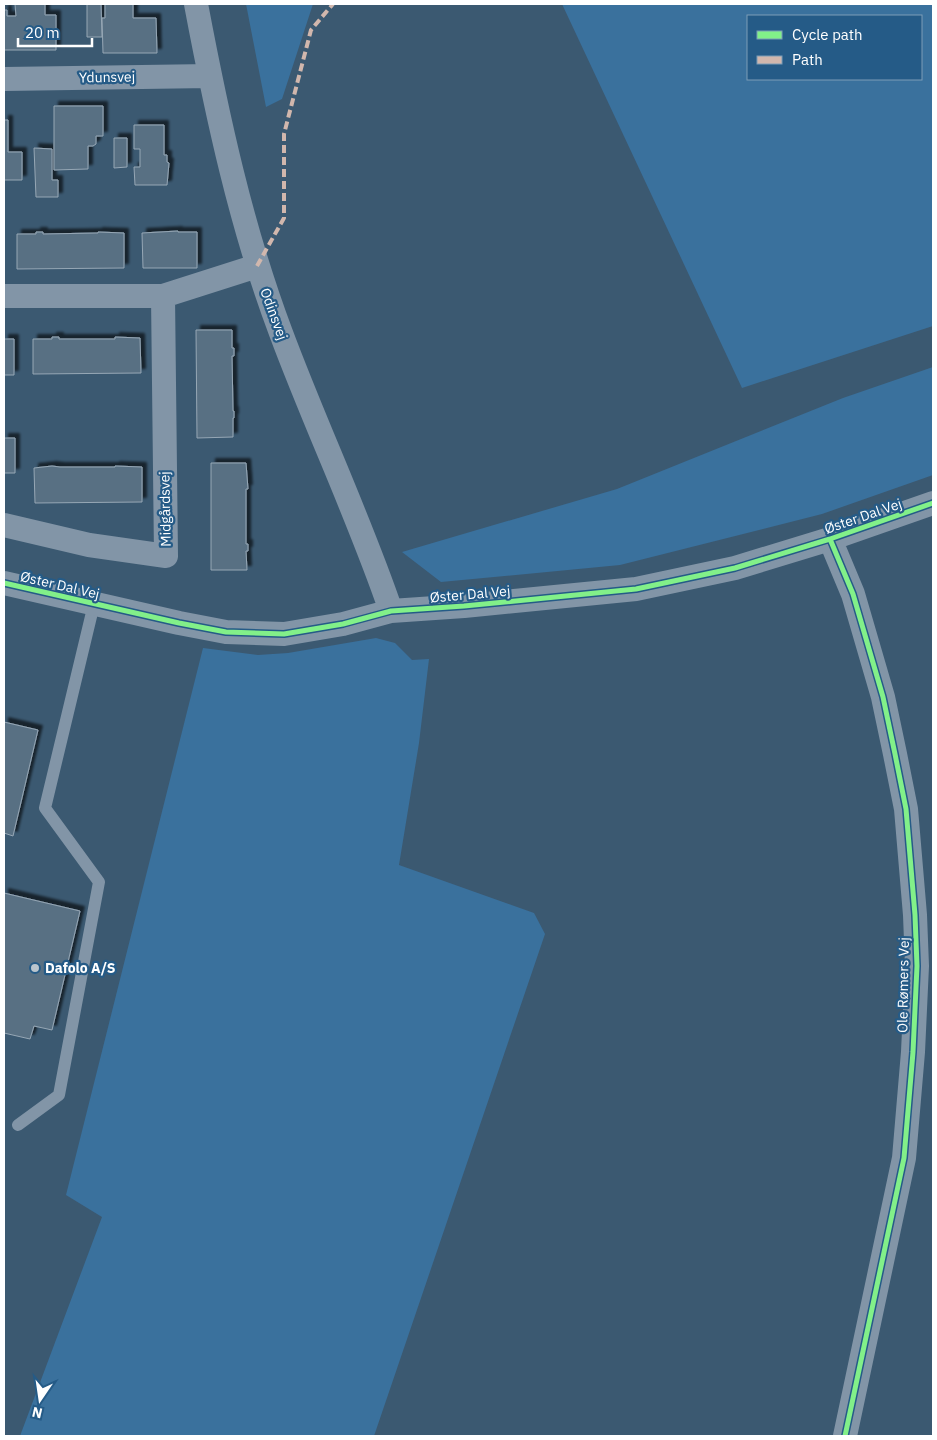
<svg xmlns="http://www.w3.org/2000/svg" width="937" height="1440" font-family="'IBM Plex Sans',sans-serif">
  <style>
    .green { fill: #3a719d; fill-rule: evenodd }
    .building { fill: #597083; stroke: #96a7b5; filter: url(#shadow) }
    .lines { fill: none; stroke-linecap: round; stroke-linejoin: round }
    .service { stroke: #8295a7; stroke-width: 12 }
    .minor { stroke: #8295a7; stroke-width: 24 }
    .quiet { stroke: #d1b7ad; stroke-width: 4; stroke-dasharray: 8 4; stroke-linecap: butt }
    .cycleway-casing { stroke: #255b87; stroke-width: 8 }
    .cycleway { stroke: #82f089; stroke-width: 5 }
    .poi-dot { fill: #bac5cd; stroke: #255b87; stroke-width: 2 }
    .labels { text-anchor: middle; stroke-width: 4.5; stroke-linejoin: round; paint-order: stroke }
    .street-label { font-size: 14px; fill: #fff; stroke: #255b87 }
    .poi-label { font-size: 14px; font-weight: bold; fill: #fff; stroke: #255b87; text-anchor: start }
  </style>
  <defs>
    <filter id="shadow"><feDropShadow dx="4.5" dy="-4.5" stdDeviation="1" flood-color="#0009"/></filter>
  </defs>
  <rect width="100%" height="100%" fill="#3b5971"/>
  <path class="green" d="M246,4h67l-31,95 -16,8z
    M562,4h371v322l-191,62zM921,16v63h-173v-63z
    M933,367v108l-111,39 -202,51 -179,17 -39,-30 215,-63 226,-91z
    M376,638l19,5 17,17 17,-1 -10,84 -20,122 135,48 11,21 -171,502h-354l82,-219 -36,-22 137,-547 55,7 30,-2z"/>
  <path class="building" d="M15,4h30v11h11v35h-52v-40h3v6h9z
    M87,4h14l1,33h-15z
    M105,4h28v14h23l1,35h-54l-1,-35h3z
    M54,106h49v30h-7v8l-3,2h-5v23l-34,1z
    M4,120h4v32h14v28h-18z
    M134,125h30v30h3v7l2,1 -2,22h-32l-1,-18h6v-18h-6z
    M114,138h13v29l-13,1z
    M34,148l18,1v31h6v17h-22z
    M178,231v1h19v36h-54l-1,-35z
    M36,232h7v2l55,-1v-1l26,1v35l-107,1v-35h19z
    M196,330h36v18h2v8h-2l1,55h1v7h-1v19l-36,1z
    M52,337h7v2h56v-2l25,1 1,35 -108,1v-35h19z
    M4,339h10v36h-10z
    M4,438h11v35h-11z
    M211,463h35l2,26h-2v55h2v7h-2l1,19h-36z
    M52,466l8,1h55v-1l27,1v35l-107,1 -1,-35z
    M4,722l34,8 -25,106 -9,-3z
    M4,893l76,18 -28,119 -18,-4 -4,13 -26,-6z"/>
  <g class="lines">
    <path class="service" d="M18,1125l41,-30 40,-213 -54,-74 49,-204"/>
    <path class="minor" d="M196,4c21,111 45,223 85,329 35,94 78,184 110,278
      M4,79l206,-3
      M4,296h159l94,-30
      M4,525l85,20 77,11 -3,-260
      M830,539l23,55 30,103 12,57 11,55 9,106 2,51 -4,86 -9,106 -59,278
      M4,583l175,40 47,9 58,2 59,-10 48,-13 73,-5 172,-17 99,-21 95,-29 103,-36"/>
    <path class="quiet" d="M257,266l27,-48v-84l27,-104 22,-26"/>
    <defs>
      <path id="cycleway" d="M830,539l23,55 30,103 12,57 11,55 9,106 2,51 -4,86 -9,106 -59,278
        M4,583l175,40 47,9 58,2 59,-10 48,-13 73,-5 172,-17 99,-21 95,-29 103,-36"/>
    </defs>
    <use href="#cycleway" class="cycleway-casing"/>
    <use href="#cycleway" class="cycleway"/>
  </g>
  <circle class="poi-dot" cx="35" cy="968" r="5"/>
  <g class="labels">
    <g class="street-label">
      <text transform="translate(107 77) rotate(-1)" y="5">Ydunsvej</text>
      <text transform="translate(274 314) rotate(70)" y="5">Odinsvej</text>
      <text transform="translate(165 509) rotate(-91)" y="5">Midgårdsvej</text>
      <text transform="translate(863 516) rotate(-19)" y="5">Øster Dal Vej</text>
      <text transform="translate(60 585) rotate(13)" y="5">Øster Dal Vej</text>
      <text transform="translate(470 594) rotate(-5)" y="5">Øster Dal Vej</text>
      <text transform="translate(903 985) rotate(-89)" y="5">Ole Rømers Vej</text>
    </g>
    <g class="poi-label">
      <text x="45" y="973">Dafolo A/S</text>
    </g>
  </g>
  <rect width="937" height="1440" fill="none" stroke="#ffffff" stroke-width="10"/>
  <rect x="747" y="15" width="175" height="65" fill="#255b87" stroke="#7c9db7"/>
  <rect x="757" y="31" width="25" height="8" fill="#82f089" stroke="#7c9db7"/>
  <text x="792" y="40" font-size="15" fill="#ffffff">Cycle path</text>
  <rect x="757" y="56" width="25" height="8" fill="#d1b7ad" stroke="#7c9db7"/>
  <text x="792" y="65" font-size="15" fill="#ffffff">Path</text>
  <g transform="translate(40 1400) rotate(193)" stroke="#255b87" stroke-width="4" paint-order="stroke">
  <path d="M0-4L9 19L0 12L-9 19Z" fill="#ffffff"/>
  <text y="-8" font-size="14" font-weight="bold" text-anchor="middle" fill="#ffffff">N</text>
  </g>
  <path d="M18 38v8h74v-8" fill="none" stroke="#ffffff" stroke-width="2.5"/>
  <text x="25" y="38" font-size="15" fill="#ffffff" stroke="#255b87" stroke-width="4" paint-order="stroke">20 m</text>
</svg>
